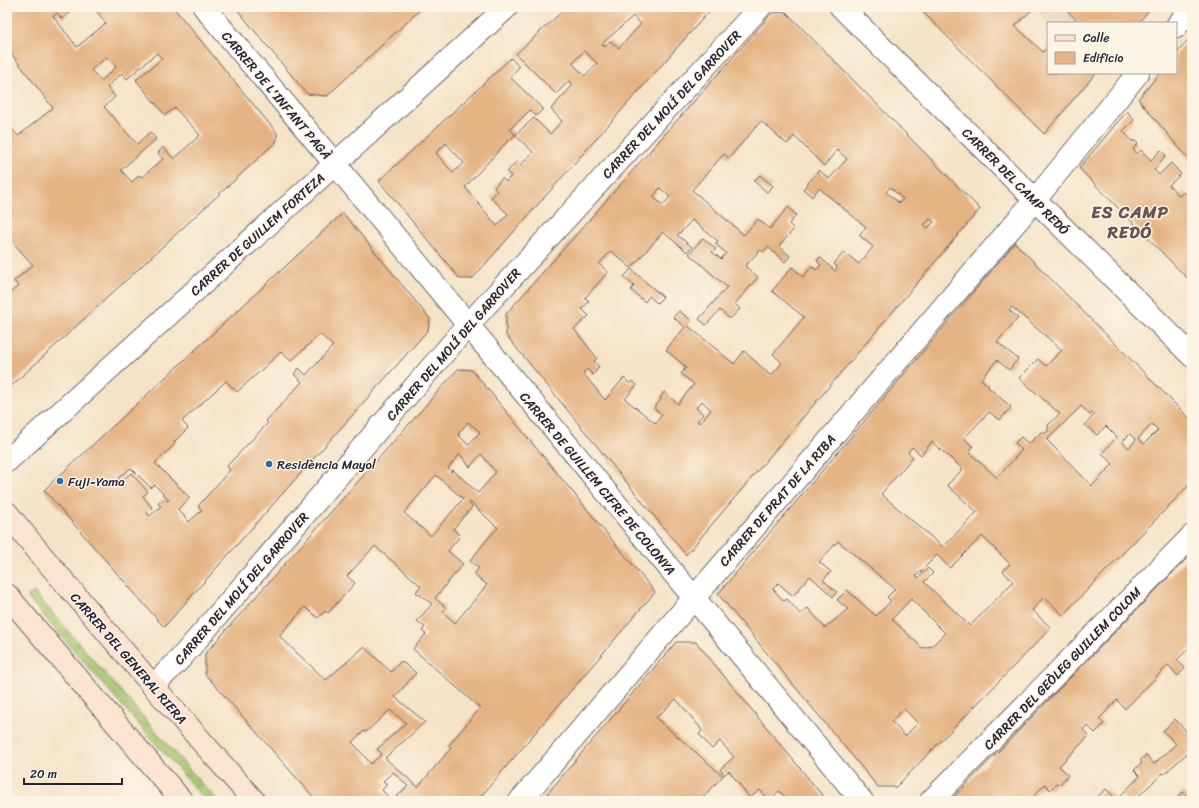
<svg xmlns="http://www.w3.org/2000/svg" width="1199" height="808" font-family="Sriracha,sans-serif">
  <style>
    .built { fill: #e8d3b7 }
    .grass { fill: url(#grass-tufts); stroke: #637354 }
    .building { fill: #e5b484; fill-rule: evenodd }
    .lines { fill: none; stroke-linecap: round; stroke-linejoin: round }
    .minor-casing { stroke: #6c666c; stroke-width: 24 }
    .tertiary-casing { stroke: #6c666c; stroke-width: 24 }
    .secondary-casing { stroke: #6c666c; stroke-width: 24 }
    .minor { stroke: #fff; stroke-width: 22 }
    .tertiary { stroke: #fff; stroke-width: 22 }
    .secondary { stroke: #fde4d1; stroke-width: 22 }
    .poi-dot { fill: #1f6fb2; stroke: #fcf5e5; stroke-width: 1.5 }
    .labels { text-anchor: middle; stroke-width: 3; stroke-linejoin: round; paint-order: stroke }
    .street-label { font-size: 13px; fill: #22223b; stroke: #fcf5e5 }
    .poi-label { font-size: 13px; fill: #22223b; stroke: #fcf5e5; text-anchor: start }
    .district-label { font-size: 17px; font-weight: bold; letter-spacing: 1px; fill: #655; stroke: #fcf5e5 }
  </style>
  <defs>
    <pattern id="grass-tufts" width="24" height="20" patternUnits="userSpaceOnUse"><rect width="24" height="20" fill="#a4c46c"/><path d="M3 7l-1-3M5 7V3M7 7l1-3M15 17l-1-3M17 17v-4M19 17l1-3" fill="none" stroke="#8da85e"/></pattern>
  </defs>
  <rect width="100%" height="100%" fill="#fcf5e5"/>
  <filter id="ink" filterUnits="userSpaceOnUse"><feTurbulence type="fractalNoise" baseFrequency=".025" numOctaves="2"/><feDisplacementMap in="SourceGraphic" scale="8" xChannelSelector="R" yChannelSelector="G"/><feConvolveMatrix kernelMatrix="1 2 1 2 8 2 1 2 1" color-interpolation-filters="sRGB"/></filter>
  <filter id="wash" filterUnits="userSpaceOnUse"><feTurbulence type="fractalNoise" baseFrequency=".012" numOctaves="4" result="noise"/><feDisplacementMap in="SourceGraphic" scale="16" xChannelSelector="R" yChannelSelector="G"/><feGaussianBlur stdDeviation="0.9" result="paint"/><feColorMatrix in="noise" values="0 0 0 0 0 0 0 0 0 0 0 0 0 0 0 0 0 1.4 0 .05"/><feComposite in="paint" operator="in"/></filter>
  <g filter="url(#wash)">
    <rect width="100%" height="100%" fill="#f4e3c7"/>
    <path class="built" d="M1034,7h118l-14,16h-90z"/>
    <path class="grass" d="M34,592l168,192 17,17h-13l-179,-204z"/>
    <g id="blocks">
      <path class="building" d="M7,7h69l-14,12 -5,-6 -4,3 24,31 29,-24 -13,-16h80l104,126v8l-270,249v-94l11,-10 -4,-5 19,-16 -26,-29v-113l11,13 35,-28 -46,-60zM157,53l5,6 -26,21 29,35 10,-7 25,27 -26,24 -11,-12 -5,6 5,6 -21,18 -3,-2 -7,7 -11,-12 35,-31 -6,-7 -13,12 -33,-37 11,-10 -8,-10 15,-14 5,6zM107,57l9,10 -15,14 -10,-11z
        M235,7h188l-96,89 -20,-2z
        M567,7h146l-241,272h-12l-81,-98 132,-123 8,9 -9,10 33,32 -7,7 -6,-6 -20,19 5,6 19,-17 16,16 12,-13 -11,-12 22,-24 -4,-4 -13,13 -40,-40zM633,16l8,8 -22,24 -9,-7 -5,6 -3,-3zM584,51l13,12 -12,13 -13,-13zM515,135l18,17 -12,13 -4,-4 -10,11 4,4 -5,6 -4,-4 -8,10 3,3 -6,7 17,16 -11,12 -32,-39 41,-44zM446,143l18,20 -11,10 -17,-20z
        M918,7h117l-20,19 28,26 5,-5v26h46l1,1 -51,60z
        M1064,7h88l-14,16h-59z
        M786,12l194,197 -294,346 -180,-220v-21l266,-301zM761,121l26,23 7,-8 30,30 13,-16 10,9 -18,20 -10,-9 -16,19 9,8 7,-9 47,39 -7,8 14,12 -14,17 -15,-12 -10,12 3,3 -2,4 -15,-14 -3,4 4,4 -5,5 -4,-4 -9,11 -11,-10 -20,24 32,26 -31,37 9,9 -11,13 -27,-25 -10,13 -47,-39 4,-5 -12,-9 -6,6 12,10 -19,23 20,17 -5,7 13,10 -16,20 -14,-12 -4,6 1,1 -7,9 8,7 -7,8 -30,-24 12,-14 -5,-4 -2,3 -6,-6 -19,22 -22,-27 4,-4 6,6 6,-8 -5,-6 3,-3 -23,-29 15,-13 -7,-7 7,-8 -4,-3 23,-26 -9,-8 12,-13 20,17 32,-36 24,20 5,-5 -15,-12 2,-2h1l12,-13 26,21 -3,3 11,9 -5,6 -9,-7 4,-3 -13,-11 -14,16 38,33 -28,32 7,6 14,-15 10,9 10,-10 -5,-5 23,-27 -13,-11 15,-16 3,2 5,-5 17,15 5,-6 -11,-10 15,-17 -5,-5 7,-9 -8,-8 -18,22 -12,-10 -14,16 -52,-45 32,-36 5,4zM890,187l13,12 -4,4 -13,-11zM660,188l10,9 -7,8 -10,-8zM930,219l4,3 -6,6 -4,-3zM702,401l9,9 -11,13 -3,-2 6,-7 -7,-6z
        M1192,35v128l-54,-64 22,-26h16v-19z
        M1127,111l7,9 -11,11 10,11 1,-2 4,4 -5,5 4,5 4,-4 10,10 10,-10 5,5 -12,15 5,5 12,-12 10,11 -12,11 10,11 5,-4 8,8v83l-113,-115z
        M760,175l13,11 -6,6 -13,-11z
        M343,213l87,106 -2,11 -264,297 -120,-137zM320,334l13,12 -27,29 -7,-7 -5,6 8,8 -36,39 2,2 -41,43 3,4 -32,36 4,4 -13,12 -11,-13 12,-11 -35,-35 20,-19 -1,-2 14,-14 -6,-7 44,-40 11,11 44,-40 10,9zM131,468l20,20 4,-3 14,15 -2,1 -3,-3 -6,6 3,2 -11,10 -3,-3 5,-5 -9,-12 5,-4 -17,-19 -11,9 -2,-3z
        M1015,243l177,178v61l-129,133 -19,-18 -12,13 19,18 -155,159h-18l-160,-193zM1012,307l50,43 -16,16 -8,-7 -19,19 41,36 -12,11v6l-3,2 -4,-1 -12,12 -8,-7 -6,6 7,7 -25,28 -28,-26 4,-5 -9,-9 25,-26 11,8 11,-13 -23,-20 1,-1 -8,-7 16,-19 12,10 9,-11 -21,-17 21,-24 -9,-8zM1081,406l9,9 3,-3 2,2 -10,11 12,10 9,-9 11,11 -15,16 11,11 -21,22 -45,-46zM1152,424l6,6 -14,14 -6,-5zM1130,434l6,6 -7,8 -7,-6zM932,442l31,27 -16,16 30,27 -34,35 -62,-53 32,-37 -5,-5 4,-5 9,8zM982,536l28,28 -7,7 10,11 -43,44 -46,-44 9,-9 -5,-5 -10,10 -2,-2 21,-21 13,13zM838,541l57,48 -8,8 4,4 -15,15 -29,-26 -10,10 11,9 -23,19 -17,-20 -8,6 -13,-15 -3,2 -11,-12 5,-6 15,13 17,-20 23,21 4,-5 -14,-12 8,-8 -12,-10zM911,599l34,34 -13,13 -10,2 -30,-29zM904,709l14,14 -13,13 -14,-15z
        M631,269l32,28 -6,6 -8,-7 -4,6 -14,-12 3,-4 -10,-9z
        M458,369l14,1 183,222 -178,209h-160l-112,-127v-20zM468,422l12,10 -12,13 -10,-11zM460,454l10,13 11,-13 15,18 -18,21 -25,-23 -2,2 -3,-4zM436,475l27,24 -32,37 -27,-23zM470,502l28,26 -9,9 -19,24 9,7 -5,6 13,11 -32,38 -12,-11 3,-4 -11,-10 28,-34 -15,-13 12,-15 -7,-7 19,-22 -3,-3zM375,546l46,40 -5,6 16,12 -15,17 8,6 -3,4 4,3 -13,15 67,59 -32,38 3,2 -33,39 -33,-29 40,-36 -30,-25 21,-24 -15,-12 -10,11 -27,-25 -38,33 -47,-44 26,-29 13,11 7,-7 3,2 27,-30 -8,-7zM390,710l16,13 -29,26 5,5 -11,10 -19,-22 12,-11 2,1zM393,772l15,14 -16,15 -10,-11 5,-6 -4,-3z
        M1192,553v94l-1,-1 -14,14 8,8 -7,8 -10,-11 -43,44 -8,-9 -18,19 5,5 -9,9 -8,-8 -4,5 6,6 -30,30 9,9 -9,10 -2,-2 -7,7 -5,-6 -15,16 1,1h-81z
        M676,642h20l131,159h-37l-11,-10 -10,10h-6l4,-4 -7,-7 -10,8 -21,-27 -5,4 -4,-6 14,-12 -14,-16 -8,8 -13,-15 3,-3 -3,-5 -23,-27 -20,19 67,58 -24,25h-158z
        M1175,719l13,14 4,-5v21l-28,25 -1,-1 -30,28h-6l-6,-6 19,-19 -6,-6 8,-7 -2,-2 6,-6 8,9 22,-20 -13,-13z
        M1106,789l10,10 -2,2h-21z
        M1183,792l9,9h-18z"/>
    </g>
  </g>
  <g filter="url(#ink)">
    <use href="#blocks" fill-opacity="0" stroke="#6c666c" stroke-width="1"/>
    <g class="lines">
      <defs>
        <path id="minor" d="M204,7l131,157 527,637
          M1176,27l16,-20
          M153,686l27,-27 288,-334 292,-318
          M520,801l515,-601 103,-127
          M931,801l261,-265"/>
        <path id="tertiary" d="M841,7l351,349
          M7,461l328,-297 172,-157"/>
        <path id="secondary" d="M7,513l36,44 110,129 101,115
          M7,595l175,206"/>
      </defs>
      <use href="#minor" class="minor-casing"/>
      <use href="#tertiary" class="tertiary-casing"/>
      <use href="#secondary" class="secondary-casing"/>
      <use href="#minor" class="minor"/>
      <use href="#tertiary" class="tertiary"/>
      <use href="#secondary" class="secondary"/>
    </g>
  </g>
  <g class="poi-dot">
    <circle cx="269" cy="464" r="4"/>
    <circle cx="60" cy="481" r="4"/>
  </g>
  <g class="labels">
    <g class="street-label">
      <text transform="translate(277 95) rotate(50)" y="5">CARRER DE L'INFANT PAGÀ</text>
      <text transform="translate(671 104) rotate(-47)" y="5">CARRER DEL MOLÍ DEL GARROVER</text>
      <text transform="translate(1016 181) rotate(45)" y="5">CARRER DEL CAMP REDÓ</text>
      <text transform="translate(257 234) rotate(-42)" y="5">CARRER DE GUILLEM FORTEZA</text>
      <text transform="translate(453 344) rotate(-49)" y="5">CARRER DEL MOLÍ DEL GARROVER</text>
      <text transform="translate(598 483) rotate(50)" y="5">CARRER DE GUILLEM CIFRE DE COLONYA</text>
      <text transform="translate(777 500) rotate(-49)" y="5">CARRER DE PRAT DE LA RIBA</text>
      <text transform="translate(241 588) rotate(-49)" y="5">CARRER DEL MOLÍ DEL GARROVER</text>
      <text transform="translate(129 658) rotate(49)" y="5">CARRER DEL GENERAL RIERA</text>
      <text transform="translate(1062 668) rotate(-46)" y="5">CARRER DEL GEÒLEG GUILLEM COLOM</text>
    </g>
    <g class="poi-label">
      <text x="277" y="469">Residència Mayol</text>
      <text x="68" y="486">Fuji-Yama</text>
    </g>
    <g class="district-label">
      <text x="1130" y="218">ES CAMP<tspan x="1130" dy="20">REDÓ</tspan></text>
    </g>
  </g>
  <rect width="1199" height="808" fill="none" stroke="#fcf5e5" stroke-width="24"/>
  <rect x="1047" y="22" width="130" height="52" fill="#fcf5e5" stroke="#a5a1a1"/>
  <rect x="1055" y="35" width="20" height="6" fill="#fde4d1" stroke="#a5a1a1"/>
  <text x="1083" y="42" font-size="12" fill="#22223b">Calle</text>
  <rect x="1055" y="52" width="20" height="12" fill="#e5b484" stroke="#a5a1a1"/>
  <text x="1083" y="62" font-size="12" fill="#22223b">Edificio</text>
  <path d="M24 778v6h98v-6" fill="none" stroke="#22223b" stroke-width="2"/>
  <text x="30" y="778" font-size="12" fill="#22223b" stroke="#fcf5e5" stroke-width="3" paint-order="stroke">20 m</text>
</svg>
